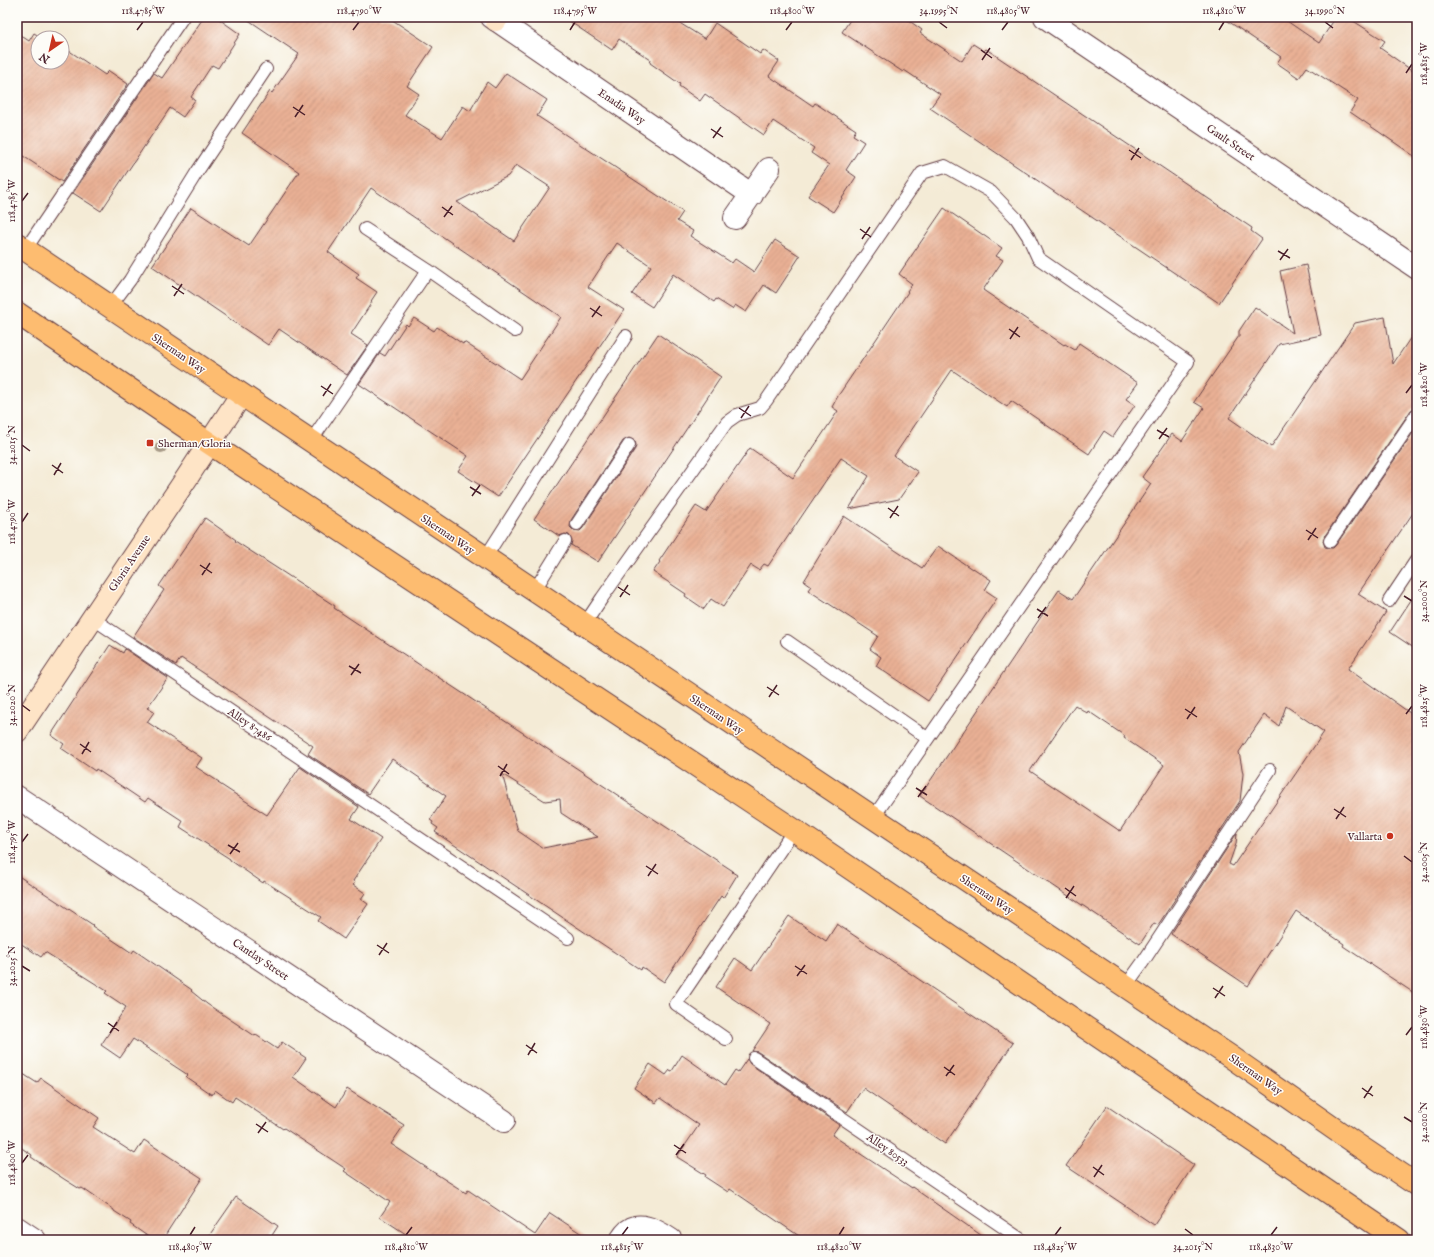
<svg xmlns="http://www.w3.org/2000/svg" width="1434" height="1257" font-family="'IM FELL English',serif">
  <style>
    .building { fill: url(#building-hatch); fill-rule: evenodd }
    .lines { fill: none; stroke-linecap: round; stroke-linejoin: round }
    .lane-casing { stroke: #643e45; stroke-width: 14 }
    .street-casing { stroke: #643e45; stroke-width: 24 }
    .secondary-casing { stroke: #643e45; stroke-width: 24 }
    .primary-casing { stroke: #643e45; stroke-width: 24 }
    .lane { stroke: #fff; stroke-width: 12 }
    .street { stroke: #fff; stroke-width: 22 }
    .secondary { stroke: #fee4c6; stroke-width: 22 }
    .primary { stroke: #fdbc70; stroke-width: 22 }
    .tree { fill: #a79a87 }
    .ticks { fill: none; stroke: #4a1f2b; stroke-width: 1.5 }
    .poi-dot { fill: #c8321e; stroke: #fdfcf7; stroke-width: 1.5 }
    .labels { text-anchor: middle; stroke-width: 3; stroke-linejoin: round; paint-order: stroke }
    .street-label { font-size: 11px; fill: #4a1f2b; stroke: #fdfcf7 }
    .poi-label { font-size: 11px; fill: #4a1f2b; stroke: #fdfcf7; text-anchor: start }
    .neatline { fill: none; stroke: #4a1f2b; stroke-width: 1.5 }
    .ticks-label { font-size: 10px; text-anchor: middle; fill: #4a1f2b }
  </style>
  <defs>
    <pattern id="building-hatch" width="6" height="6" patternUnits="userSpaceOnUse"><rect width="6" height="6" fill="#e9b094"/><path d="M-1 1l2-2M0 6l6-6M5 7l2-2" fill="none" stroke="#c99780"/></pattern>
  </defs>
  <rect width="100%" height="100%" fill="#fdfcf7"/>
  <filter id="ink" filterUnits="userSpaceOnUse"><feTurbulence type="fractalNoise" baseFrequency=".025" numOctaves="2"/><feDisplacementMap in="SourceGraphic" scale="8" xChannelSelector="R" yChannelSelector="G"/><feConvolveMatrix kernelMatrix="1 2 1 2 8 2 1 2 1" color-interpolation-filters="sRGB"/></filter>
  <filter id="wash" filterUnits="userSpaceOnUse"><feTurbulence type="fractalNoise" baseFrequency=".012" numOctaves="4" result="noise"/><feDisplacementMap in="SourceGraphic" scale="16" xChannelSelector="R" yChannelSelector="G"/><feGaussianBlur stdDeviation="0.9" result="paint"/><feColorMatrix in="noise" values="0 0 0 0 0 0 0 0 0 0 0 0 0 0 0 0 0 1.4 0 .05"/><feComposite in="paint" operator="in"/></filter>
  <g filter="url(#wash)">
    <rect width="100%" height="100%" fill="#f4ebd6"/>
    <g id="blocks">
      <path class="building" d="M204,17h12l24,17 -22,34 -6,-3 -21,32 4,3 -12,17 -13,-9 -69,103 -28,-18 81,-120 8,5z
        M244,17h144l45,30 -26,39 12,8 -14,21 37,23 21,-32 7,5 17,-29 8,6 11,-15 41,27 -10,16 146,96 -6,9 16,10 -3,5 42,27 3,-4 19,13 21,-32 25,16 -24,37 -12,-8 -18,27 -11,-7 -3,4 -16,-10 -2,3 -41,-28 -21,33 -20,-13 19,-28 -34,-23 -29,44 36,23 -126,187 -40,-26 10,-15 -109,-72 21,-31 5,3 21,-32 2,2 6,-8 20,13 3,-4 26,17 1,-2 56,37 41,-62 -190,-129 -43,64 31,22 -3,4 21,14 -6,9 1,1 -21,32 17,11 -21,30 -68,-46 -11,16 -116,-79 39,-58 58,38 50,-74 -57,-39 28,-42 2,2 27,-39zM516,165l34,22 -36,54 -57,-39 51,-26z
        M563,17h107l35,22 10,-16 45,31 3,-4 16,11 -10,15 44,30 2,-3 41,27 -3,5 11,7 -18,28 10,7 -23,35 -25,-16 21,-31 -18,-12 3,-5 -41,-27 -9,14 -59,-41 -5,7 -21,-15 1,-2 -30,-21 1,-3 -32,-21 -7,11z
        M852,17h52l18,13 -2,3 42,28 11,-17 11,7 2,-2 266,179 -1,3 11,8 -43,64 -289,-195 10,-14 -36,-24 -1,2 -61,-40z
        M1222,17h59l38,26 17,-26h11l38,24 -5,7 37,26v84l-67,-46 8,-12 -51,-33 -8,11 -22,-15 4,-6z
        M17,33l12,8 5,-8 8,5h-4v24h24v-16l43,29 4,-4 19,13 -66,98 -45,-30z
        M944,208l58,40 -6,8 7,4 -20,30 81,55 1,-1 10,6 4,-7 59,40 -12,16 9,6 -22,32 -9,-6 -15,23 -78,-53 -4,6 -55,-37 -58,86 24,16 -19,27 -50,10 20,-33 -28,-18 -73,108 -4,-2 -5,6 -8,-5 -28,42 -12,-8 -7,10 -19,-13 1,-2 -33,-22 7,-10 -1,-1 37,-55 10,6 44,-64 43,30 45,-67 -6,-4 6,-11 70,-104 -1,-1 5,-7 -13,-10z
        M1306,265l15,70 -42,9 -50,74 42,29 84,-124 30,-6 8,47 24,-36v79l-6,3 -87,127 -1,4 2,6 4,1h4l3,-3 81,-118v80l-59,87 28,18 -38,57 69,49v277l-74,-49 1,-2 -48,-33 -48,75 -77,-52 66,-101 -1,11 -7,20 4,2 91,-134 -38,-26 -7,20 -15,-11 -25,37 4,22 -3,27 -82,124 -4,-2 -14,21 -220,-148 139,-206 14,9 78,-115 -9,-7 30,-43 10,7 22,-33 -10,-6 45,-66v-5l16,-24 38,26 -13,-62zM1075,705l12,8 1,-2 37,25 -1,2 40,27 -44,66 -90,-60z
        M658,334l63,43 -123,185 -27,-17 1,-4 -3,-6 -4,-1 -6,2 -25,-17zM629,438l6,3 1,4 -1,4 -52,79 -3,3 -7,-1 -3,-3 1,-7 52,-79z
        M844,516l78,52 16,-22 34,23 1,-1 18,12 -6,10 12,8 -69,103 -52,-35 5,-9 -11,-8 8,-13 -70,-46 3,-4 -7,-5z
        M205,518l31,22 -1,1 100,65 -1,2 116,77 283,186 -1,1 5,3 -14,23 -2,-2 -57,86 -22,-15 -1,3 -206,-138 3,-4 -6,-4 1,-2 -3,-2 16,-24 -54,-37 -24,35 -60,-40 5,-8 -132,-88 -5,7 -43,-28 31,-47 -5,-4zM502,774l43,27 15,-2 1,14 37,24 -55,11 -25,-17z
        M1417,591v59l-27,-18z
        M110,645l13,8 2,-4 43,29 -21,30 7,4 -7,10 55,36 -6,9 23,15 -1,1 49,32 33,-48 59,40 -8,12 30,20 -28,42 2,1 -2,3 12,8 -4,6 7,5 -24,35 -26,-18 3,-4 -57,-36 -1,2 -33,-23v-1l-50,-32 3,-6 -35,-23 -3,4 -49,-33 -1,2 -34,-23 3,-4 -13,-9z
        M17,875l76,50 -1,1 40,27 2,-3 58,40 -1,1 16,13 48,32 1,-1 21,14 5,-7 24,16 -13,19 43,30 11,-18 57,36 -13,19 42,28 33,21 2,-3 67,45 15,-22 41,27h-176l-35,-23 10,-15 -46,-31 2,-2 -62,-41 -1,1 -48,-32 -3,5 -17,-12 -3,5 -26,-18 2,-2 -55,-36 -13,19 -19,-13 25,-38 -21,-14 2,-2 -62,-39 -4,5 -24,-16z
        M789,916l37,25 11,-17 176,119 -68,101 -82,-56 -16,24 -89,-60 -6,-1 18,-27 -54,-37 19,-29 17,12z
        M682,1055l43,30 10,-15 3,2 9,-13 3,5 89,61 -7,10 80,53v-1l76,53h-183l-75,-51 -2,3 -23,-15 1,-2 -29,-18 22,-32 -39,-27 -4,5 -22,-15 16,-24 16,11 4,-5 2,1z
        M17,1070l20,13 4,-5 58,40 -6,9 42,27 9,-14 58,38 -40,62h-9l-23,-16 1,-2 -17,-11v-1l-32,-22 -2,1 -16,-10 -33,-22 1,-2 -15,-10z
        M1107,1106l87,59 -40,60 -88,-59z
        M236,1197l42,29 -9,14h-63z"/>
    </g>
  </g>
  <g filter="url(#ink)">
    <use href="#blocks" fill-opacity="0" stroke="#643e45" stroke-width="1"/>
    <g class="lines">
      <defs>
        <path id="lane" d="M365,229l63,41
          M25,250l158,-233
          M110,307l20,-27 67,-108 69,-103
          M311,441l117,-171 87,61
          M577,524l52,-79
          M1330,541l87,-127
          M485,558l141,-222
          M534,591l31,-50
          M1389,601l28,-42
          M92,618l476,320
          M584,625l18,-27 125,-176 10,-7 23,-7 6,-7 156,-228 23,-7 46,26 25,26 12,18 10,22 150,104 -315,456
          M787,641l140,97
          M1125,987l18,-25 127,-192
          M726,1039l-50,-35 118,-174
          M754,1058l268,182"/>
        <path id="street" d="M492,17l260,178
          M1045,17l372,251
          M735,218l34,-49
          M17,797l487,324
          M17,1228l18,12
          M621,1240c3,-5 8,-12 14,-13 12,-3 27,7 36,13"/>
        <path id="secondary" d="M496,20l2,-3
          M17,731l171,-255 53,-81"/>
        <path id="primary" d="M17,244l1214,813 125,87 61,41
          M17,313l192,130 585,387 605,410"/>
      </defs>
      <use href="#lane" class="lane-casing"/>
      <use href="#street" class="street-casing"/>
      <use href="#secondary" class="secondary-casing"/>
      <use href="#primary" class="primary-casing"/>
      <use href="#lane" class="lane"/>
      <use href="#street" class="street"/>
      <use href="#secondary" class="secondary"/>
      <use href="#primary" class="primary"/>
    </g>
    <circle class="tree" cx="161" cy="447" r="6"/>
  </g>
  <path class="ticks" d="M939,22l8,6M1325,22l8,6M137,30l6,-8M353,30l6,-8M570,30l5,-8M786,30l6,-8M1002,30l6,-8M1219,30l5,-8M981,50l11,8M982,60l8,-12M1406,73l6,-9M293,107l12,8M295,117l8,-12M711,129l12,8M713,138l8,-11M1129,150l12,8M1131,160l8,-12M22,201l6,-8M442,207l11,8M444,217l8,-11M860,229l11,8M862,239l8,-12M1278,251l12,7M1280,260l8,-11M172,286l12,8M174,296l8,-12M590,308l12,8M592,317l8,-11M1009,329l11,8M1010,339l8,-12M321,386l12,8M1406,393l6,-8M323,396l8,-12M739,408l12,8M741,418l8,-12M1157,430l12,7M1159,439l8,-11M22,445l8,6M52,465l11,8M54,475l7,-12M470,487l11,7M472,496l8,-11M888,508l11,8M890,518l8,-12M22,522l6,-9M1306,530l12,8M1308,540l8,-12M200,565l12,8M202,575l8,-12M618,587l12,8M1404,596l8,5M620,597l8,-12M1037,609l11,7M1038,618l8,-11M349,666l12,7M351,675l8,-11M767,687l12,8M769,697l8,-12M22,705l8,6M1185,709l12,8M1406,714l6,-8M1187,719l8,-12M80,744l11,8M82,754l7,-12M498,766l11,8M500,776l7,-12M916,788l11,7M918,797l8,-11M1334,809l12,8M1336,819l8,-12M22,842l6,-8M228,845l12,7M230,854l8,-11M1404,856l8,6M646,866l12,8M648,876l8,-12M1065,888l11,8M1066,898l8,-12M377,945l12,8M379,955l8,-12M22,966l8,5M795,966l12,8M797,976l8,-11M1213,988l12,8M1215,998l8,-12M108,1023l11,8M110,1033l7,-11M1406,1035l6,-8M526,1045l11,8M528,1055l7,-12M944,1067l11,8M946,1076l8,-11M1362,1088l11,8M1364,1098l8,-12M1404,1117l8,5M256,1124l12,8M258,1133l8,-11M674,1145l12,8M676,1155l8,-11M22,1163l6,-8M1093,1167l11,8M1094,1177l8,-12M1185,1229l8,6M190,1235l5,-8M406,1235l6,-8M622,1235l6,-8M839,1235l5,-8M1055,1235l6,-8M1271,1235l6,-8"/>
  <g class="poi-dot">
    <rect x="146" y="439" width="8" height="8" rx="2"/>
    <circle cx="1390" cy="836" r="4"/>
  </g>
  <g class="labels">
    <g class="street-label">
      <text transform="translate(622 106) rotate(34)" y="4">Enadia Way</text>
      <text transform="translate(1231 142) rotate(34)" y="4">Gault Street</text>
      <text transform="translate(179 353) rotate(34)" y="4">Sherman Way</text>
      <text transform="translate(448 534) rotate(34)" y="4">Sherman Way</text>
      <text transform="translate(129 563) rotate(-56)" y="4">Gloria Avenue</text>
      <text transform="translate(717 714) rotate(34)" y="4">Sherman Way</text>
      <text transform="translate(250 724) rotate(34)" y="4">Alley 87486</text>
      <text transform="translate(987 894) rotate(34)" y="4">Sherman Way</text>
      <text transform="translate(261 959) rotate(34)" y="4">Cantlay Street</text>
      <text transform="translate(1256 1074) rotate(35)" y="4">Sherman Way</text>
      <text transform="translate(888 1149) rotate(34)" y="4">Alley 80533</text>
    </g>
    <g class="poi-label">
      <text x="158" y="447">Sherman/Gloria</text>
      <text x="1382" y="840" text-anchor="end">Vallarta</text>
    </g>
  </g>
  <rect width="1434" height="1257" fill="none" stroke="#fdfcf7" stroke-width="44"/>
  <g transform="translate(50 50) rotate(214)"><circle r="19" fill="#fdfcf7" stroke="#b5a4a5"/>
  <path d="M0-3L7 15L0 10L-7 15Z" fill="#c8321e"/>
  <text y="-6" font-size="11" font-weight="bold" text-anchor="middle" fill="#4a1f2b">N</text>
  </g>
  <rect x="22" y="22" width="1390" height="1213" class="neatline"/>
  <g class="ticks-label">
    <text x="143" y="14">118.4785°W</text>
    <text x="359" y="14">118.4790°W</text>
    <text x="575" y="14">118.4795°W</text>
    <text x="792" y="14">118.4800°W</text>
    <text x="939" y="14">34.1995°N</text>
    <text x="1008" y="14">118.4805°W</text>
    <text x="1224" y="14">118.4810°W</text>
    <text x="1325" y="14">34.1990°N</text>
    <text transform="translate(1423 64) rotate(-90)" y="4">118.4815°W</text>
    <text transform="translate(11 201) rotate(-90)" y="4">118.4785°W</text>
    <text transform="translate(1423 385) rotate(-90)" y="4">118.4820°W</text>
    <text transform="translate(11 445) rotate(-90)" y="4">34.2015°N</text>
    <text transform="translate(11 522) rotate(-90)" y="4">118.4790°W</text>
    <text transform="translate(1423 601) rotate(-90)" y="4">34.2000°N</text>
    <text transform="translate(11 705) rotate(-90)" y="4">34.2020°N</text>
    <text transform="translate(1423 706) rotate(-90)" y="4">118.4825°W</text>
    <text transform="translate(11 842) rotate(-90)" y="4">118.4795°W</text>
    <text transform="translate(1423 862) rotate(-90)" y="4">34.2005°N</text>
    <text transform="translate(11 966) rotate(-90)" y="4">34.2025°N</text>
    <text transform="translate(1423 1027) rotate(-90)" y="4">118.4830°W</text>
    <text transform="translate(1423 1122) rotate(-90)" y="4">34.2010°N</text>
    <text transform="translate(11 1163) rotate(-90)" y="4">118.4800°W</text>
    <text x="190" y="1250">118.4805°W</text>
    <text x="406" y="1250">118.4810°W</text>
    <text x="622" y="1250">118.4815°W</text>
    <text x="839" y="1250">118.4820°W</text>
    <text x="1055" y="1250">118.4825°W</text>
    <text x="1193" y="1250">34.2015°N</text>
    <text x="1271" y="1250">118.4830°W</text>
  </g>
</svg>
